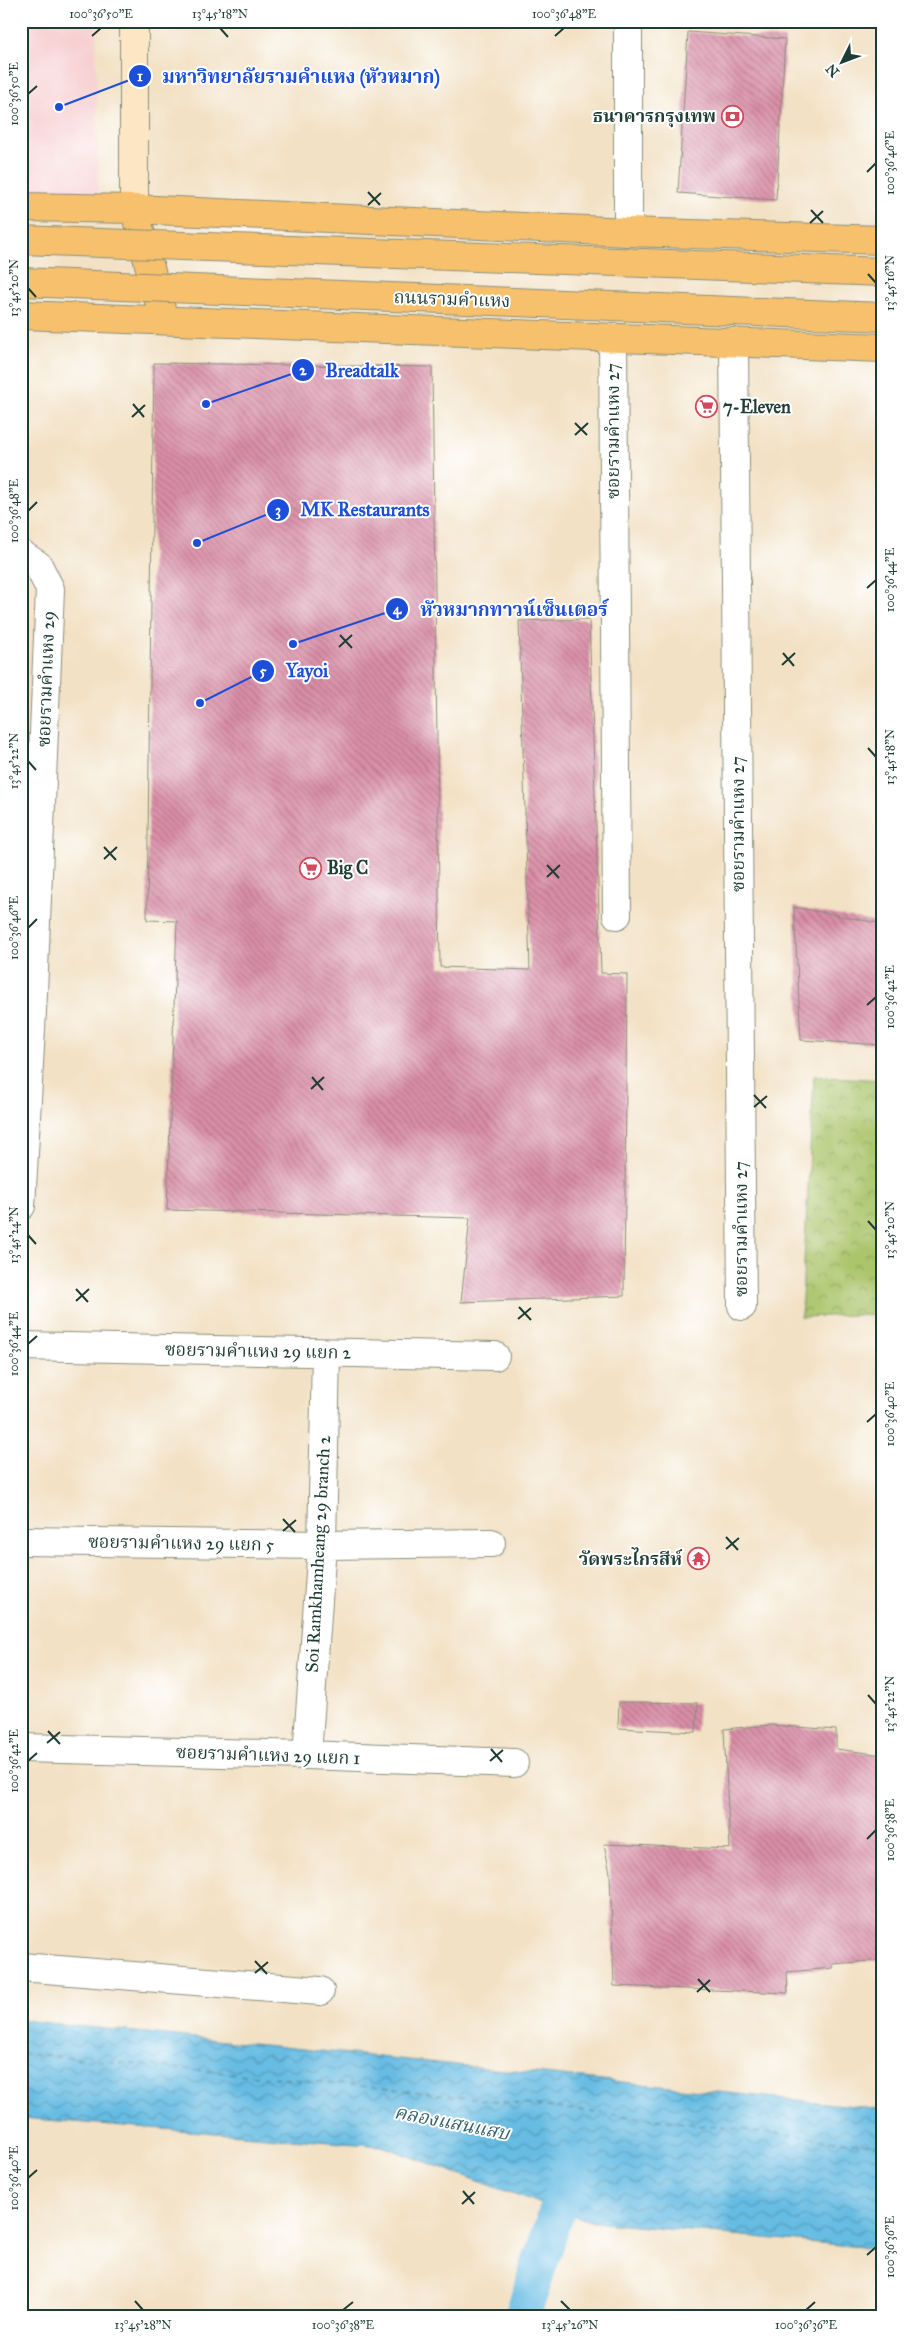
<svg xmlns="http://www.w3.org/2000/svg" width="904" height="2338" font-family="'IM FELL Great Primer','Noto Serif Thai',serif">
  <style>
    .built { fill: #f7cfd0 }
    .park { fill: url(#park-crowns); stroke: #648150 }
    .water { fill: url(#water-waves); stroke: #427c8c }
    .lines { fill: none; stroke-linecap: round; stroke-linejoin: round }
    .canal { stroke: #66bce3; stroke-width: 36 }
    .ferry { stroke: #346369; stroke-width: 1; stroke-dasharray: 6 5; stroke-linecap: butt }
    .building { fill: url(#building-back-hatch) }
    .street-casing { stroke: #888f7c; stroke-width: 30 }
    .secondary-casing { stroke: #888f7c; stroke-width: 30 }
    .primary-casing { stroke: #888f7c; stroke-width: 30 }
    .street { stroke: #fff; stroke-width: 28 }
    .secondary { stroke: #fce6c4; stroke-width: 28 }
    .primary { stroke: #f7c06c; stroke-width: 28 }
    .primary-bridge-casing { stroke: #888f7c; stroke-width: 30; stroke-linecap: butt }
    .primary-bridge { stroke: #f7c06c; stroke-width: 28 }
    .ticks { fill: none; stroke: #1f3d34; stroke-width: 2 }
    .labels { text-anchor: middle; stroke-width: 4; stroke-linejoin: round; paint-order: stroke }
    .poi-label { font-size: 18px; font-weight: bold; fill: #1f3d34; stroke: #fff; text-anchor: end }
    .street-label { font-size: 18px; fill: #1f3d34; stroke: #fff }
    .water-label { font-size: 19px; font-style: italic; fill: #346369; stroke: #fff }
    .leader { fill: none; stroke: #1d4ed8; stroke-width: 2 }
    .callout-dot { fill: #1d4ed8; stroke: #fff; stroke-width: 2 }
    .mark-label { font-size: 15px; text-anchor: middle; font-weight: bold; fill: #fff }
    .callout-label { font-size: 19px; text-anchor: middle; font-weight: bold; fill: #1d4ed8; stroke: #fff; stroke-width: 4; stroke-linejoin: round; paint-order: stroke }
    .neatline { fill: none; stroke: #1f3d34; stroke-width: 2 }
    .ticks-label { font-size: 12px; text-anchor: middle; fill: #1f3d34 }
  </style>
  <defs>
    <pattern id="park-crowns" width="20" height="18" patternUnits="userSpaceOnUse" patternTransform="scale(1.25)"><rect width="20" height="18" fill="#aac56b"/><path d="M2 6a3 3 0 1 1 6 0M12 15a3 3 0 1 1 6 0" fill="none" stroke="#8aa159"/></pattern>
    <pattern id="water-waves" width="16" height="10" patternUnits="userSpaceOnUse" patternTransform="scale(1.25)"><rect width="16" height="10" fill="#66bce3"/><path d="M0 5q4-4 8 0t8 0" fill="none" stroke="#539ab9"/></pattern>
    <pattern id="building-back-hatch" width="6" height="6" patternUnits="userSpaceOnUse" patternTransform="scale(1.25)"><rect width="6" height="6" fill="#da8ea7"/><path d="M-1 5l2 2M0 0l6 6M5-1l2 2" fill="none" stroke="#b07589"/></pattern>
  </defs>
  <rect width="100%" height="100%" fill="#fff"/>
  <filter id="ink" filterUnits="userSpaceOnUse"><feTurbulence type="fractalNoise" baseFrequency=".02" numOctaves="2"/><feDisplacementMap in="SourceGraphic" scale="10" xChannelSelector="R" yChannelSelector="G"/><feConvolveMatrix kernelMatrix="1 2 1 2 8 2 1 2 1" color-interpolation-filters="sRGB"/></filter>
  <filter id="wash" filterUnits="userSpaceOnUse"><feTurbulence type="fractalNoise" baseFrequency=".0096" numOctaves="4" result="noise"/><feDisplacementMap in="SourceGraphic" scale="20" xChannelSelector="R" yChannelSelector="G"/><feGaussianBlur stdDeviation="1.12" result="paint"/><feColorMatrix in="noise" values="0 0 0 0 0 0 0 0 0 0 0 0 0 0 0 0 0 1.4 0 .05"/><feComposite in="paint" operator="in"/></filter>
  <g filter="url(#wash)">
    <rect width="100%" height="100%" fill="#f2e1c4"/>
    <path class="built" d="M21,21h75l2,177 -77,-5z"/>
    <path class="park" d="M814,1076l69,4v234l-82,3z"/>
    <path class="water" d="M21,2020l862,89v140l-291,-27 -210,-76 -361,-28z"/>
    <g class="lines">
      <path class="canal" d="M522,2317l51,-155"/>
      <path class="ferry" d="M21,2053l381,37 481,56"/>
    </g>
    <g id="blocks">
      <path class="building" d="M688,32l97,7 -9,161 -98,-7z
        M154,363l278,4 8,600 90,3 -11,-349 70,-2 12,354 26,1 -3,322 -163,6 9,-84 -303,-8 10,-289 -30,-1z
        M794,907l89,17v121l-82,-5z
        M619,1702l79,1 -2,29 -78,-4z
        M771,1725l65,5v19l47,6v205l-50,4v4l-46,4 1,21 -174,-7 -4,-113 -6,-29 126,5 -6,-120z"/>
    </g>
  </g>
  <g filter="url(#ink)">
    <use href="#blocks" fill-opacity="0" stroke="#888f7c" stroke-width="1"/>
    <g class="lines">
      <defs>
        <path id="street" d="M628,232v-211
          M613,337l4,578
          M734,342l8,964
          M21,554l17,11 12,24 -17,404 -12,213
          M21,1346l474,10
          M21,1541l301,4 169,-2
          M21,1748l286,7 207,8
          M307,1755l15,-210 4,-192
          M21,1967l299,24"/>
        <path id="secondary" d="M134,21v188"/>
        <path id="primary" d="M21,207l113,2 494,23 255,8
          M138,223l23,86
          M21,315l862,33"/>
      </defs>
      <use href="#street" class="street-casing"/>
      <use href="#secondary" class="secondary-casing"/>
      <use href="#primary" class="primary-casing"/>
      <use href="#street" class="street"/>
      <use href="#secondary" class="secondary"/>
      <use href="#primary" class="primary"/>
      <defs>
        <path id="primary-bridge" d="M21,240l862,32
          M21,282l862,35"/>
      </defs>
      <use href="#primary-bridge" class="primary-bridge-casing"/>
      <use href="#primary-bridge" class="primary-bridge"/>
    </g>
  </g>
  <path class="ticks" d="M220,28l8,9M92,36l9,-8M555,36l9,-8M28,94l9,-8M867,172l9,-9M368,192l12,13M368,205l13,-12M811,210l12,13M810,223l13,-12M868,274l8,9M28,288l8,9M133,404l11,13M132,417l13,-12M575,423l12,12M575,435l13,-12M28,511l9,-9M867,588l9,-8M340,635l12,13M339,647l13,-12M783,653l11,13M782,665l13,-12M868,748l8,9M28,761l8,9M104,847l12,13M104,859l13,-12M547,865l12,13M547,877l13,-12M28,928l9,-9M867,1005l9,-8M312,1077l11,13M311,1089l13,-12M754,1095l12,13M754,1107l13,-11M868,1221l8,9M28,1235l8,9M76,1289l12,13M76,1301l13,-12M519,1307l12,13M518,1319l13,-11M28,1344l9,-8M867,1422l9,-8M283,1519l12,13M283,1531l13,-11M726,1537l12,13M726,1549l13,-11M868,1695l8,9M48,1731l12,13M47,1743l13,-11M491,1749l11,13M28,1761l9,-8M490,1761l13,-11M867,1839l9,-9M255,1961l12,13M255,1973l13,-11M698,1979l12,13M697,1992l13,-12M28,2178l9,-8M463,2191l11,13M462,2204l13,-12M867,2255l9,-8M135,2301l8,9M561,2301l9,9M343,2310l10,-8M806,2310l9,-8"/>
  <defs>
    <symbol id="bank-ring" viewBox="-11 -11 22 22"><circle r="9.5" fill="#fff" stroke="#d1495b" stroke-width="1.5"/><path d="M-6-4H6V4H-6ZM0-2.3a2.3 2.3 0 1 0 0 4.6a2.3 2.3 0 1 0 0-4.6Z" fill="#d1495b"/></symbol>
    <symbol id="supermarket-ring" viewBox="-11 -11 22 22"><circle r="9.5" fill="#fff" stroke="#d1495b" stroke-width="1.5"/><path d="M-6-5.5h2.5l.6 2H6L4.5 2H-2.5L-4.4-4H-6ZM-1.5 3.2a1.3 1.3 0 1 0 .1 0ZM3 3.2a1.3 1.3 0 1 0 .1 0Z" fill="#d1495b"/></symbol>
    <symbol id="temple-ring" viewBox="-11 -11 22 22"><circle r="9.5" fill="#fff" stroke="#d1495b" stroke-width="1.5"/><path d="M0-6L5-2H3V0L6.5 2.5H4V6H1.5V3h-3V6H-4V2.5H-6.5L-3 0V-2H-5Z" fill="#d1495b"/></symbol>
  </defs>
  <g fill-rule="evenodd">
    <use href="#bank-ring" x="720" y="104" width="25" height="25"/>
    <use href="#supermarket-ring" x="694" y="394" width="25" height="25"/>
    <use href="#supermarket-ring" x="298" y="856" width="25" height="25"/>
    <use href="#temple-ring" x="686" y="1546" width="25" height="25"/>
  </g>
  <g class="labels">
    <g class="poi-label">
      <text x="716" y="122">ธนาคารกรุงเทพ</text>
      <text x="723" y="413" text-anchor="start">7-Eleven</text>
      <text x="327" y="874" text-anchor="start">Big C</text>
      <text x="682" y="1565">วัดพระไกรสีห์</text>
    </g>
    <g class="street-label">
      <text transform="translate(452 299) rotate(2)" y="6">ถนนรามคำแหง</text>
      <text transform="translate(613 431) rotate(-90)" y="6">ซอยรามคำแหง 27</text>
      <text transform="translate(46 679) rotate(-88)" y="6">ซอยรามคำแหง 29</text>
      <text transform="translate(738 824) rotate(-90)" y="6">ซอยรามคำแหง 27</text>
      <text transform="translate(741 1229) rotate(-90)" y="6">ซอยรามคำแหง 27</text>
      <text transform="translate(258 1351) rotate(1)" y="6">ซอยรามคำแหง 29 แยก 2</text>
      <text transform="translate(181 1543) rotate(1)" y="6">ซอยรามคำแหง 29 แยก 5</text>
      <text transform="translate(318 1554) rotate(-87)" y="6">Soi Ramkhamheang 29 branch 2</text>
      <text transform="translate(268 1755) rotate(2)" y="6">ซอยรามคำแหง 29 แยก 1</text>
    </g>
    <g class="water-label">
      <text transform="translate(452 2122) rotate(11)" y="7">คลองแสนแสบ</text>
    </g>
  </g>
  <path class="leader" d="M59 107L140 76M206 404L303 370M197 543L278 510M293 644L397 609M200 703L263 671"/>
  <g class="callout-dot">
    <circle cx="59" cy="107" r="5"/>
    <circle cx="206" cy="404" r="5"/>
    <circle cx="197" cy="543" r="5"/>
    <circle cx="293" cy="644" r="5"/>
    <circle cx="200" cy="703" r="5"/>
    <circle cx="140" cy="76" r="12"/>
    <circle cx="303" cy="370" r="12"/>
    <circle cx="278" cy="510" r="12"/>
    <circle cx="397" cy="609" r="12"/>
    <circle cx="263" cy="671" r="12"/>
  </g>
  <g class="mark-label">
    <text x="140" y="81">1</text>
    <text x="303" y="375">2</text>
    <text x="278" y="515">3</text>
    <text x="397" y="614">4</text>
    <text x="263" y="676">5</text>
  </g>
  <g class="callout-label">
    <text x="301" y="83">มหาวิทยาลัยรามคำแหง (หัวหมาก)</text>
    <text x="362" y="377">Breadtalk</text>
    <text x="365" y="516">MK Restaurants</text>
    <text x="514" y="616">หัวหมากทาวน์เซ็นเตอร์</text>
    <text x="307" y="677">Yayoi</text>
  </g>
  <rect width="904" height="2338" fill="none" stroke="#fff" stroke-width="55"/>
  <g transform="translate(842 62) rotate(228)" stroke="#ffffff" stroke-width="4" paint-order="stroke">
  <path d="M0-4L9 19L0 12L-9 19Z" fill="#1f3d34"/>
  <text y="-8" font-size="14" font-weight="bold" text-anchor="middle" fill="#1f3d34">N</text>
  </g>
  <rect x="28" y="28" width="848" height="2282" class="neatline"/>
  <g class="ticks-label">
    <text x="101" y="18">100°36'50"E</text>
    <text x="220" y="18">13°45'18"N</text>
    <text x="564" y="18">100°36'48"E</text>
    <text transform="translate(14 94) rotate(-90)" y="4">100°36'50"E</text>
    <text transform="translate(890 163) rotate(-90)" y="4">100°36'46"E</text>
    <text transform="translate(890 283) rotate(-90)" y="4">13°45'16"N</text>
    <text transform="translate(14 288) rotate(-90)" y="4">13°45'20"N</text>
    <text transform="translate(14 511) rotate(-90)" y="4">100°36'48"E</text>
    <text transform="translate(890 580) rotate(-90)" y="4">100°36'44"E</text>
    <text transform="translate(890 757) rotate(-90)" y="4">13°45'18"N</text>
    <text transform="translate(14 761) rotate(-90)" y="4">13°45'22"N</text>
    <text transform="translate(14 928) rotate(-90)" y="4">100°36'46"E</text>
    <text transform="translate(890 997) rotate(-90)" y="4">100°36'42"E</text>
    <text transform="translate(890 1230) rotate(-90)" y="4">13°45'20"N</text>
    <text transform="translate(14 1235) rotate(-90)" y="4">13°45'24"N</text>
    <text transform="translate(14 1344) rotate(-90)" y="4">100°36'44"E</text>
    <text transform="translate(890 1414) rotate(-90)" y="4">100°36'40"E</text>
    <text transform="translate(890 1704) rotate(-90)" y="4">13°45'22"N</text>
    <text transform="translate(14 1761) rotate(-90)" y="4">100°36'42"E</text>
    <text transform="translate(890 1830) rotate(-90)" y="4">100°36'38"E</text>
    <text transform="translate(14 2178) rotate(-90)" y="4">100°36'40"E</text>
    <text transform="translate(890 2247) rotate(-90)" y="4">100°36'36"E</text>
    <text x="143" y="2329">13°45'28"N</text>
    <text x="343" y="2329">100°36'38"E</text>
    <text x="570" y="2329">13°45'26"N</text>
    <text x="806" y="2329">100°36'36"E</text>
  </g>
</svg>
